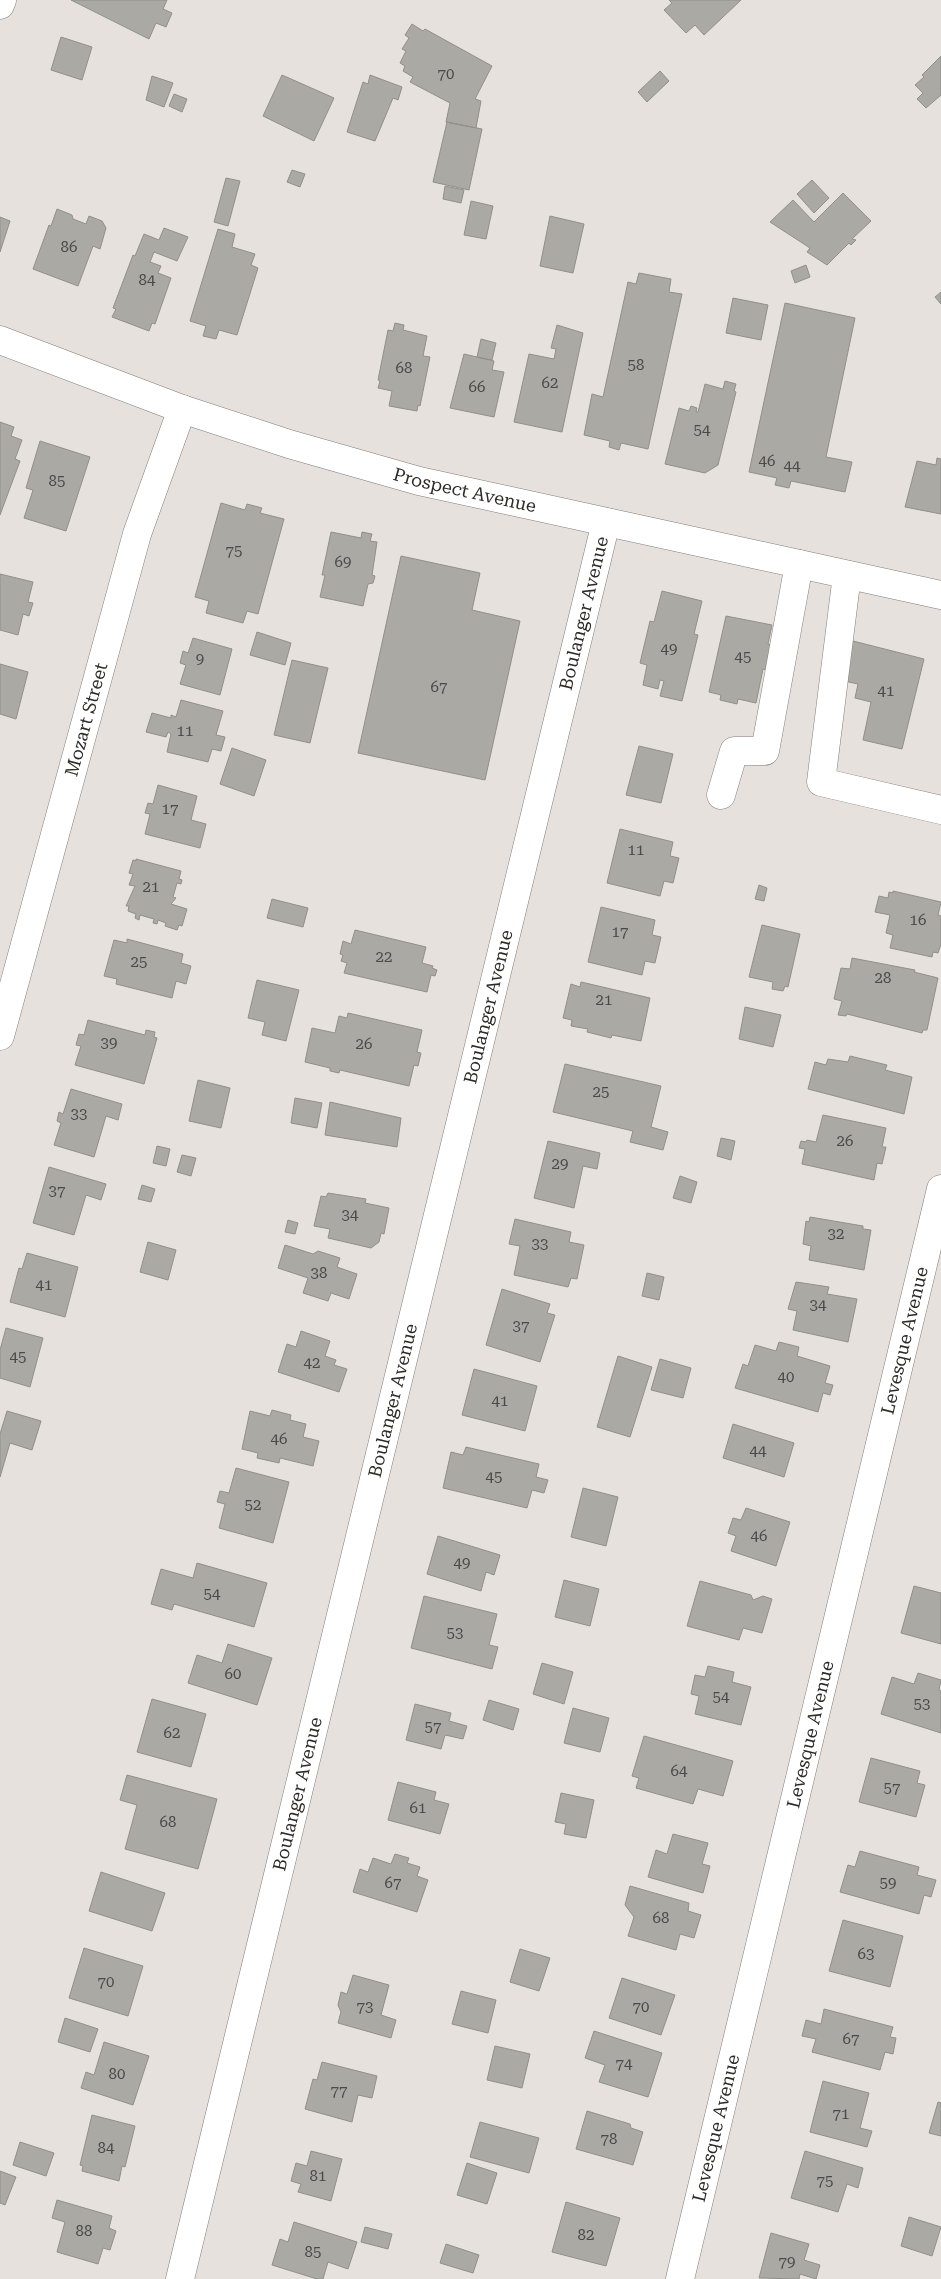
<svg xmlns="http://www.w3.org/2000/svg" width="941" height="2279" font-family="'Roboto Serif',serif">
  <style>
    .building { fill: #aba9a4; stroke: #918f8a }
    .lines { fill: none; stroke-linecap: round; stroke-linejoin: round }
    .minor-casing { stroke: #827d7a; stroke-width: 29 }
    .major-casing { stroke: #827d7a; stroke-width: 29 }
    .minor { stroke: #fff; stroke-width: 28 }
    .major { stroke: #fff; stroke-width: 28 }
    .labels { text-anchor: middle; stroke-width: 4.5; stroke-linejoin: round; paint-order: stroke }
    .number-label { font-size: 15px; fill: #4c4a48 }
    .street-label { font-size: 18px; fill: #2d2b29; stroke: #e7e1de }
  </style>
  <rect width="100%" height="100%" fill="#e7e1de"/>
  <path class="building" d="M71,0h96l-4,9 9,4 -6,14 -10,-4 -7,16z
    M669,0h72l-37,35 -9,-10 -9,8 -22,-23 8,-7z
    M412,24l11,7 2,-2 67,37 -17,33 6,2 -5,27 -30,-6 4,-19 -40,-21 3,-5 -10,-6 2,-5 -5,-3 6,-12 -4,-2 7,-11 -4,-3z
    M61,37l31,10 -10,33 -31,-10z
    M941,56v39l-15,13 -9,-9 6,-6 -8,-8 9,-8 -2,-2z
    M660,71l9,10 -22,21 -9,-10z
    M282,75l52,23 -20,43 -51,-25z
    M370,75l32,12 -4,13 -5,-2 -18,43 -28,-9 16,-50 5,2z
    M152,76l21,7 -9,24 -18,-7z
    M174,94l13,5 -5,13 -13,-6z
    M447,122l35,7 -13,61 -36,-8z
    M292,170l13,4 -5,13 -13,-5z
    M226,178l14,3 -12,45 -14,-4z
    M812,180l17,18 -15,15 -17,-19z
    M445,186l19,4 -3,13 -18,-4z
    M843,193l28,28 -19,18 4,1 -5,5 -2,-2 -22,22 -20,-13 3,-4 -40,-26 23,-22 21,22z
    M471,201l22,5 -7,33 -22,-4z
    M57,209l15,6 1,4 13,5 3,-8 13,5 4,7 -6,21 -7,-3 -15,40 -45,-17 16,-44 2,1z
    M550,216l34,8 -11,49 -33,-7z
    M0,217l10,4 -10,31z
    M164,228l24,9 -11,24 -23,-9 -4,10 11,4 -3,7 13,5 -16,46 -3,-1 -3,8 -37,-14 4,-8 -3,-1 20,-53 2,1 9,-22 15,6z
    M218,229l17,5 -3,13 23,7 -4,11 7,3 -21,67 -18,-5 -3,9 -13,-3 3,-10 -16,-5z
    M806,265l4,12 -15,6 -4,-12z
    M639,273l32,6 -2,13 13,2 -34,155 -27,-6 -2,7 -10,-3 1,-6 -26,-6 8,-41 11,3 25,-115 8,2z
    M941,292v12l-6,-7z
    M733,298l35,7 -7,35 -35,-7z
    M785,303l70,15 -29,139 26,5 -7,30 -54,-11 -2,7 -14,-3 2,-7 -28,-6z
    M395,323l9,2 -1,5 24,6 -4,20 7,1 -10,49 -2,-1 -1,6 -28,-5 3,-15 -14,-3 2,-7 -2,-1 10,-50 5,1z
    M557,325l26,8 -21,99 -48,-10 15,-68 25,5 2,-10 -5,-1z
    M481,339l15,4 -4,17 -15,-3z
    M464,354l30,7 -2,9 12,2 -10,45 -44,-9z
    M725,381l11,3 -2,7 2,1 -18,73 -13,8 -40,-9 14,-56 10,3 2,-5 6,2 -1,4h2l7,-28 18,5z
    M0,422l14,5 -3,9 11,4 -7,19 5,2 -20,54z
    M40,441l50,16 -24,74 -42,-13 9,-28 -7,-2z
    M937,458l4,1v55l-36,-7 12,-46 19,4z
    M221,503l24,7 2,-6 15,4 -2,5 24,6 -26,95 -11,-3 -4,12 -37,-10 3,-12 -14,-4z
    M331,532l30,6 1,-6 10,2 -2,7 7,1 -5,33 3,1 -2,7 -5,1 -5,22 -43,-9 5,-22h-3z
    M401,556l79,17 -8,37 48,11 -35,159 -127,-27z
    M0,574l33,8 -5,20 5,1 -4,13 -6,-2 -5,21 -18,-5z
    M662,591l40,10 -8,33 4,1 -16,66 -22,-5 4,-15 -4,-1 -2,9 -15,-4 4,-20 -7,-2 10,-42 4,1z
    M726,616l46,9 -4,19 3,1 -5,25 -3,-1 -7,34 -18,-4 -1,5 -17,-4 1,-5 -12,-3z
    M257,632l34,11 -6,22 -35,-10z
    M193,638l39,11 -12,46 -40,-11 6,-19 -6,-2 3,-12 5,2z
    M853,641l71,18 -22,90 -39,-9 8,-38 -16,-4 3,-14 -14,-3z
    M292,660l36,8 -18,75 -36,-8z
    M0,664l28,8 -12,47 -16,-5z
    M181,700l42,11 -7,24 9,2 -4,14 -9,-2 -4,13 -41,-10 4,-18 -3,-2 -2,5 -20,-5 6,-19 19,5v-3l5,2z
    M639,746l34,8 -12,49 -35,-8z
    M232,748l34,12 -12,36 -34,-12z
    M158,785l39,11 -6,24 15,4 -6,24 -55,-14 5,-20 -5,-1 3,-10 5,1z
    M620,829l53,13 -3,14 9,2 -6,25 -9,-2 -4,15 -53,-13z
    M136,859l45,12 -2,8 3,1 -1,4 -4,-1 -4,14 3,1 -5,6 16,5 -5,17 -3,-1 -2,5 -12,-4 1,-3 -8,-3 -1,4 -4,-1 1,-4 -14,-4 -1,5 -4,-2 1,-4 -8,-3 1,-5h-3l9,-20 -6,-1 4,-11 -4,-1 4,-13 3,1z
    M759,885l8,3 -3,13 -9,-2z
    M893,891l48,11 -3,13 3,1v28l-3,9 -5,-1 -1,5 -42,-9 3,-13 -7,-2 4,-18 -15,-3 4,-16 9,2 1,-6 4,1z
    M272,899l36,9 -5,19 -36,-9z
    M601,907l54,13 -3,15 9,2 -6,26 -10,-2 -3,14 -54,-13z
    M762,925l38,9 -12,53 -3,-1 -2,5 -11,-2 1,-7 -24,-5z
    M355,930l71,17 -4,16 11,3 -1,2 5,2 -2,6 -4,-1 -4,17 -83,-19 3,-10 -6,-2 2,-6 -3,-1 3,-13 8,3z
    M127,939l56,15 -2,9 10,3 -5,18 -10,-3 -4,17 -56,-14 1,-5 -13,-3 10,-36 13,3z
    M852,958l63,12 -1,2 24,6 -11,52h-4l-1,3 -75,-19 -1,2 -8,-1 4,-14 -8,-2 7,-31 9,1z
    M257,980l42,10 -13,51 -24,-6 3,-13 -17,-4z
    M581,982l69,16 -9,43 -29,-6 -1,3 -24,-6 1,-3 -17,-3 1,-6 -9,-2 8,-34 9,3z
    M745,1007l36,8 -8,32 -34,-8z
    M348,1013l74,17 -5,22 4,1 -3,13 -4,-1 -5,21 -69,-16 -1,3 -9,-2v-3l-25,-6 7,-34 23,5 4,-17 8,2z
    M88,1020l57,15 1,-5 9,2 -1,5 3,1 -13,46 -69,-19 6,-19 -5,-1 3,-11 5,1z
    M850,1056l37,9 -2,5 27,7 -8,37 -96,-25 7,-27 11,3 2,-6 20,3z
    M565,1064l96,22 -10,41 17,5 -5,18 -33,-8 3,-11 -80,-19z
    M198,1080l32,8 -9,40 -32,-7z
    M71,1089l51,15 -4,16 -12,-4 -12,41 -40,-12 7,-22 -4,-2 2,-9 4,2z
    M295,1098l27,5 -5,25 -26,-5z
    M330,1102l71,16 -4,29 -72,-12z
    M823,1115l63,13 -4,19h4l-4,17 -5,-1 -3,17 -72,-16 3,-15 -6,-1 2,-7 5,1 1,-2 9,2z
    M721,1138l14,3 -4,19 -14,-4z
    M548,1141l52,12 -3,16 -14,-3 -9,42 -40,-10z
    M157,1146l13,3 -4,17 -13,-3z
    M182,1155l14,3 -5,18 -14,-4z
    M49,1167l57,17 -5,16 -15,-5 -12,40 -41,-12z
    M680,1176l17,6 -6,21 -18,-5z
    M142,1185l13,4 -4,13 -13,-3z
    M328,1193l38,6 -1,4 24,5 -5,26 -3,-1 -2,9 -8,6 -43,-10 2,-9 -16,-3 7,-30 5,1z
    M810,1217l53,9v3l8,1 -7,40 -55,-10 2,-14 -8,-2 3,-23 3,1z
    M515,1219l56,13 -2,10 15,3 -7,34 -6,-1 -3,9 -54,-12 6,-29 -11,-2z
    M288,1220l10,3 -3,11 -10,-2z
    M148,1242l28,8 -8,30 -28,-8z
    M285,1245l28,9 5,-3 22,7 -3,9 20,7 -8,25 -18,-6 -3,8 -25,-8 5,-15 -30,-10z
    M27,1253l51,14 -13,50 -55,-15 9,-34 3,1z
    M647,1273l17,4 -5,23 -17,-4z
    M796,1282l33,5 -2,7 30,5 -9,43 -55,-12 4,-19 -9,-2z
    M502,1289l48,15 -3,9 8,2 -15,47 -54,-17z
    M6,1328l37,10 -13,49 -30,-9v-28z
    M301,1331l29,10 -5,15 11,4 -2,5 13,4 -8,23 -61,-20 9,-28 9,3z
    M779,1342l20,5 -2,9 33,10 -5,17 8,2 -3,10 -7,-2 -5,19 -83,-24 8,-24 5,2 7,-21 21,6z
    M618,1356l34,11 -22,70 -33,-10z
    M660,1359l31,9 -8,30 -32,-8z
    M474,1369l63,17 -12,45 -63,-16z
    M272,1410l19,5 -1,5 16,4 -3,13 16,4 -6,25 -33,-8 -1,5 -22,-5 1,-5 -16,-4 8,-38 20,5z
    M7,1411l34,10 -9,29 -22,-7 -10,34v-43z
    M733,1424l61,19 -10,34 -61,-19z
    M466,1447l73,17 -3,13 12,3 -4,13 -12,-3 -5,18 -84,-20 8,-36 12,3z
    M236,1468l53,14 -16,61 -54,-15 6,-24 -8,-2 3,-11 9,2z
    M583,1488l35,9 -12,49 -35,-9z
    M746,1508l44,14 -14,44 -45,-15 5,-15 -8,-3 5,-15 8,2z
    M438,1536l62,19 -6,20 -8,-3 -5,19 -54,-17z
    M197,1563l70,20 -13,44 -80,-23 -2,6 -21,-6 10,-35 32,9z
    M564,1580l35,9 -9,37 -35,-9z
    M700,1581l51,14 2,5 10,-4 9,3 -10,34 -19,-5 -4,12 -52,-14z
    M914,1586l27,7v51l-40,-11z
    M424,1596l73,18 -8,31 9,2 -6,22 -81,-21z
    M228,1644l44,14 -15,47 -69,-22 9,-28 25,8z
    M542,1663l31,9 -9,32 -31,-10z
    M708,1666l26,6 -2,10 19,5 -10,38 -46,-11 4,-18 -8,-2 4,-19 10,2z
    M918,1673l23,7 -2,10 2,1v42l-60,-19 11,-37 22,7z
    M152,1699l54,15 -15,53 -54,-15z
    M489,1700l30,9 -6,21 -30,-10z
    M415,1704l36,9 -2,8 18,5 -4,13 -18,-4 -4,14 -35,-9z
    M573,1708l36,10 -9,34 -36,-9z
    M644,1736l89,25 -10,35 -25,-7 -5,15 -57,-16 3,-10 -7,-2z
    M871,1758l49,13 -3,12 8,2 -9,32 -57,-15z
    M127,1775l90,24 -19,70 -73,-20 12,-44 -17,-5z
    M398,1782l38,10 -2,8 15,4 -9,30 -52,-14z
    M561,1793l33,7 -8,38 -22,-4 2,-10 -11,-2z
    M673,1834l35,9 -6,21 8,2 -7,27 -55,-16 8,-27 11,4z
    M860,1851l59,16 -2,8 19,5 -5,17 -7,-2 -5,19 -79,-22 8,-27 7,2z
    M395,1854l14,4 -2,5 13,4 -3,9 11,4 -11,32 -64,-20 7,-23 8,3 5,-14 18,6z
    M101,1872l64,21 -13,38 -63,-20z
    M630,1886l59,17 -1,8 13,4 -7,23 -14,-4 -4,16 -48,-14 6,-19 -9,-12z
    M843,1920l60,16 -13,51 -61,-16z
    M84,1948l59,18 -15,50 -59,-18z
    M520,1949l30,9 -11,33 -29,-9z
    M353,1975l36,10 -8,30 15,5 -5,18 -53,-15 3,-11 -3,-7 3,-13 6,2z
    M622,1978l53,17 -14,40 -52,-17z
    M461,1991l35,9 -8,33 -36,-9z
    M824,2009l69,18 -3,10 6,1 -3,16 -8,-2 -5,18 -68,-18 4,-13 -14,-3 4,-16 15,4z
    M65,2018l33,11 -8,23 -32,-10z
    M594,2031l68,22 -14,44 -49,-15 6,-17 -20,-7z
    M104,2042l45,14 -16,49 -52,-17 5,-16 8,3z
    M495,2046l35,8 -8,34 -35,-8z
    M322,2062l55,14 -5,22 -14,-3 -6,27 -47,-13 8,-30 4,1z
    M823,2081l46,12 -9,35 12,3 -5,16 -57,-15z
    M938,2102l3,1v33l-12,-3z
    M587,2111l43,13 1,4 12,4 -10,33 -57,-16z
    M92,2115l43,11 -10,41 -3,-1 -3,15 -37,-10 1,-5 -3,-1z
    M480,2122l59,16 -10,35 -59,-16z
    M20,2142l34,11 -8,23 -33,-11z
    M311,2151l31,8 -11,42 -33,-9 3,-8 -10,-3 5,-18 11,3z
    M805,2151l58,17 -5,20 -11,-4 -9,28 -47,-14z
    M467,2163l30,10 -10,31 -30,-9z
    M0,2171l16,6 -11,28 -5,-2z
    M57,2200l55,16 -3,12 7,3 -6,19 -7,-2 -5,16 -41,-12 8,-30 -13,-4z
    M566,2202l54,16 -14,48 -54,-14z
    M909,2217l32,10 -9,29 -31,-10z
    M294,2222l63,20 -9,27 -20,-7 -5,17h-6l-45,-14 8,-26 8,3z
    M365,2227l27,7 -4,15 -27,-7z
    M771,2233l38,11 -5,16 16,5 -4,14 -16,-5 -1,5 -40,-1z
    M446,2244l33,11 -6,18 -33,-10z"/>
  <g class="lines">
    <defs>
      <g id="minor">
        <path d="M0,5l2,-5"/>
        <path d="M847,575l-26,207 120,28"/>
        <path d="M721,795l13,-44h31l34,-187"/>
        <path id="s1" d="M0,1036l137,-502 45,-125"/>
        <path id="s2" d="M180,2279l426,-1757"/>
        <path id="s3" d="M680,2279l261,-1090"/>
      </g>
      <g id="major">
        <path id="s4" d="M0,340l182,69 107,35 130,37 522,114"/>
      </g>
    </defs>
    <use href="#minor" class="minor-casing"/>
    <use href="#major" class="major-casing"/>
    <use href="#minor" class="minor"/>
    <use href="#major" class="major"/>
  </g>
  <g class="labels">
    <g class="number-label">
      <text x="446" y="79">70</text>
      <text x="69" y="252">86</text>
      <text x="147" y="285">84</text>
      <text x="636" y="370">58</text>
      <text x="404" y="373">68</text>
      <text x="550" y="388">62</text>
      <text x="477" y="392">66</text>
      <text x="702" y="435">54</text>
      <text x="767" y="466">46</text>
      <text x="792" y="471">44</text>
      <text x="57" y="486">85</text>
      <text x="234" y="556">75</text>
      <text x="343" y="567">69</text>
      <text x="669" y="654">49</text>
      <text x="743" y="662">45</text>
      <text x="200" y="664">9</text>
      <text x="439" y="692">67</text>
      <text x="886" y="696">41</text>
      <text x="185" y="736">11</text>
      <text x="170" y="814">17</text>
      <text x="636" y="855">11</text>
      <text x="151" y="892">21</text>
      <text x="918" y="925">16</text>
      <text x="620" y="937">17</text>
      <text x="384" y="962">22</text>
      <text x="139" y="967">25</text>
      <text x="883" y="983">28</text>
      <text x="604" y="1005">21</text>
      <text x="109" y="1048">39</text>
      <text x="364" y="1049">26</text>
      <text x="601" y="1097">25</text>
      <text x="79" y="1119">33</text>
      <text x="845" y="1146">26</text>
      <text x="560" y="1169">29</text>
      <text x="57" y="1196">37</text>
      <text x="350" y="1220">34</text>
      <text x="836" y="1239">32</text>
      <text x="540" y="1249">33</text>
      <text x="319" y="1278">38</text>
      <text x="44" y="1290">41</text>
      <text x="818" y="1310">34</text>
      <text x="521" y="1331">37</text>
      <text x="18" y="1362">45</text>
      <text x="312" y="1368">42</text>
      <text x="786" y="1382">40</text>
      <text x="500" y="1406">41</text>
      <text x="279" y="1444">46</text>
      <text x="758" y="1456">44</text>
      <text x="494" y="1482">45</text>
      <text x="253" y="1510">52</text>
      <text x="759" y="1541">46</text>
      <text x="462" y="1568">49</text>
      <text x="212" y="1599">54</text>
      <text x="455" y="1638">53</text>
      <text x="233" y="1679">60</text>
      <text x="721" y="1702">54</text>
      <text x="922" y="1709">53</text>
      <text x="433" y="1732">57</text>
      <text x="172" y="1738">62</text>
      <text x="679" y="1776">64</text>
      <text x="892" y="1793">57</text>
      <text x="418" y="1813">61</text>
      <text x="168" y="1827">68</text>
      <text x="393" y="1888">67</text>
      <text x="888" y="1888">59</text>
      <text x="661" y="1923">68</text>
      <text x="866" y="1959">63</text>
      <text x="106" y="1987">70</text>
      <text x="365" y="2012">73</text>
      <text x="641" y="2012">70</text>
      <text x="851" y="2044">67</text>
      <text x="624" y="2069">74</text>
      <text x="117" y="2079">80</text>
      <text x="339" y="2096">77</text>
      <text x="841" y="2119">71</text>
      <text x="609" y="2144">78</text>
      <text x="106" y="2153">84</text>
      <text x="318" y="2181">81</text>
      <text x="825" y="2186">75</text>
      <text x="84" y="2236">88</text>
      <text x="586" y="2240">82</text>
      <text x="313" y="2257">85</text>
      <text x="787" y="2267">79</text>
    </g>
    <g class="street-label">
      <text dy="6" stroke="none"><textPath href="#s4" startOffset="489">Prospect Avenue</textPath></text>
      <text dy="6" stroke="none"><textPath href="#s2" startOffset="1714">Boulanger Avenue</textPath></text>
      <text dy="6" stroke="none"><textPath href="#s1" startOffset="328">Mozart Street</textPath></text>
      <text dy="6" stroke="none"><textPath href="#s2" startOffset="1309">Boulanger Avenue</textPath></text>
      <text dy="6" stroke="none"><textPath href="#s3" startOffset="965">Levesque Avenue</textPath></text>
      <text dy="6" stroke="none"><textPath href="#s2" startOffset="904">Boulanger Avenue</textPath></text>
      <text dy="6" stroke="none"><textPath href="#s3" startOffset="560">Levesque Avenue</textPath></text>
      <text dy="6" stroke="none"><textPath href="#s2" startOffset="499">Boulanger Avenue</textPath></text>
      <text dy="6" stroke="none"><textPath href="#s3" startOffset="155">Levesque Avenue</textPath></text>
    </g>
  </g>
</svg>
